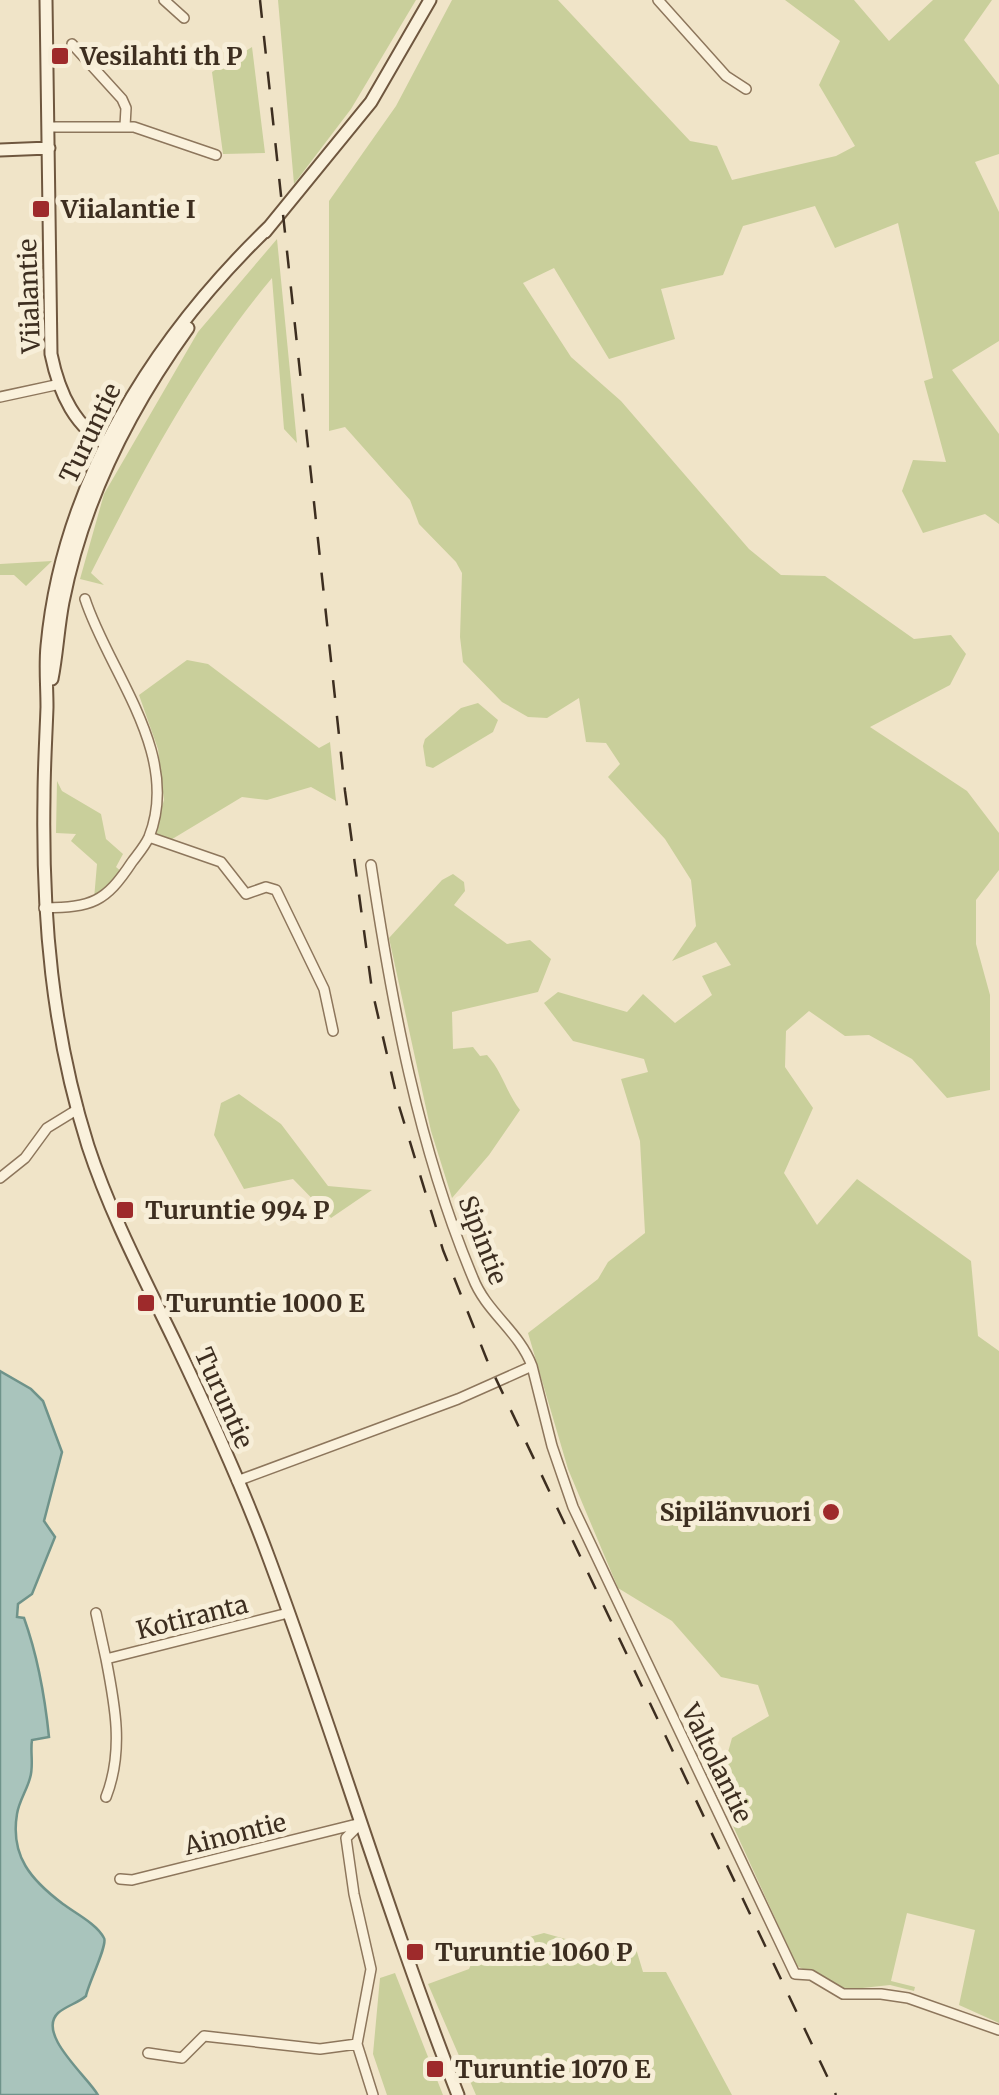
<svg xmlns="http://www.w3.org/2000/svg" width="999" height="2095" font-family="Merriweather,serif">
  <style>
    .green { fill: #c9cf9b }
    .water { fill: #a9c4bc; stroke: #6f938a; stroke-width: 2.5 }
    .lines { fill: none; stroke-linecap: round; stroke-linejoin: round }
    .minor-casing { stroke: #8d765c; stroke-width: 12 }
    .secondary-casing { stroke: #6f573f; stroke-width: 15 }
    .minor { stroke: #faf1dc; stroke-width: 9 }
    .secondary { stroke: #faf1dc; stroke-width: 11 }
    .rail { stroke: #3d2e20; stroke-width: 2.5; stroke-dasharray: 18 18; stroke-linecap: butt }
    .poi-dot { fill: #9e2a2b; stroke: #f7eed8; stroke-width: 4 }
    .labels { text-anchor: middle; stroke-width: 10; stroke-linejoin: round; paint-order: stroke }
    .poi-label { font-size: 25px; font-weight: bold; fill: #3d2e20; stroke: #f7eed8; text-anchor: start }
    .street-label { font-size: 25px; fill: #3d2e20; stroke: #f7eed8 }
  </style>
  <rect width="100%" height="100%" fill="#f0e4c8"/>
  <path class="green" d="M278,0h138l-65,109 -57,75z
    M452,0h106l132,141 27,5 15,34 104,-24 19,-10 -36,-61 21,-44 -55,-41h69l35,41 44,-41h59l-28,40 35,45v69l-24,8 24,50v129l-47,29 47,64v90l-14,-10 -62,19 -21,-42 11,-31 33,2 -22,-81 9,-3 -35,-155 -63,25 -20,-42 -72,20 -20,49 -62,14 14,50 -66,20 -55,-91 -31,15 48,74 50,44 128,148 32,26 44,1 89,63 37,-4 15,19 -16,31 -80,42 97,64 32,42v37l-23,30v44l14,51v95l-43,8 -35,-39 -43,-24 -24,1 -36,-25 -23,20 -1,36 28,41 -29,65 33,52 40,-46 114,82 7,75 21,15v672l-40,-18 16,-75 -68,-17 -16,68 24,6 -1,4 -24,-6 -46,5 -47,-24 -80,-175 15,-53 37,-22 -11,-31 -37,-8 -49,-56 -54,-33 -50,-119 -40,-136 70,-54 10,-17 37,-29 -5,-92 -19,-62 27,-7 -4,-13 -71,-18 -29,-38 14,-11 69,20 16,-18 32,29 37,-28 -10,-19 29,-11 -15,-23 -44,19 24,-35 -5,-46 -26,-41 -57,-62 12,-13 -14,-21 -20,-1 -7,-44 -32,20 -19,-1 -26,-15 -39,-40 -3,-25 2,-64 -6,-11 -37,-38 -9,-24 -65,-73 -16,4v-230l67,-95z
    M252,47l13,106 -42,1 -11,-82z
    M277,239l20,204 -13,-14 -12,-151c-74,88 -129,192 -181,295l13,12 -24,-6 24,-85 94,-162z
    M52,561l-26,25 -12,-11h-14v-11z
    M187,660l21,4 111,84 11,-6 6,59 -25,-14 -44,13 -25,-3 -78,47 -13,-1 13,-43 -6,-51 -19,-54z
    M478,703l20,17 -5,12 -60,36 -7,-2 -3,-20 2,-7 36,-31z
    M57,781l5,10 39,23 5,25 17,15 -7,13 6,5 -28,27 3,-35 -26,-23 5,-7 -20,-1z
    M453,874l11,8 1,9 -11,14 53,39 23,-4 21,19 -13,33 -86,20 1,37 20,-2 7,9 7,-1c15,16 19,37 33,55l-31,45 -37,43 -21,-67 -42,-193 53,-58z
    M239,1094l42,30 47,62 44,4 -41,28 -38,-39 -49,10 -30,-54 7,-32z
    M544,1933l50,14 40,-5 9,30h23l66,123h-256l-48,-111 41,-15 7,-17z
    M395,1973l48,122h-56l-14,-41 7,-76z"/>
  <path class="water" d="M0,1371l31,18 12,12 19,51 -18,69 11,16 -23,57 -14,10 -1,13 7,1c14,39 21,80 25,119l-17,3c-2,12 2,26 -2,38 -3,12 -11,23 -13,36 -7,42 14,66 46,90 12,9 34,20 41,34 4,7 -16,46 -18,58 -8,7 -20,10 -28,17 -22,21 30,64 40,82h-98z"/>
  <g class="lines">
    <defs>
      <path id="minor" d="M164,0l20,18
        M658,0l68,76 20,13
        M72,44l50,55 4,9 -1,18
        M49,127h85l82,28
        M0,397l60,-13
        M149,837l72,25 25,32 20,-7 10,3 48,99 9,42
        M44,908c48,-1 61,-5 88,-46 6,-8 13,-16 17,-25 33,-83 -41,-166 -64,-238
        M0,1178l25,-20 22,-30 31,-19
        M532,1366l20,80 21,61 222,467 16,1 32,19h38l27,4 91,32
        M237,1481l221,-82 74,-33c-13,-35 -46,-54 -59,-88 -55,-131 -81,-274 -102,-413
        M96,1613l10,46
        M106,1797c18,-46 9,-92 0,-138l182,-46
        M360,1824l-14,14 8,56 17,75 -14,75 16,51
        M120,1879l12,1 225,-56
        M148,2053l34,5 22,-22 116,13 37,-5"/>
      <path id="secondary" d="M46,0l5,354c8,39 24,75 61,93
        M0,150l49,-2
        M269,227c-116,112 -207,256 -222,419 -2,20 0,40 0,61 -1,30 -3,60 -3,90 -2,120 8,235 44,349 22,67 55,130 86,194 33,69 66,140 93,213 67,179 121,363 191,542
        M265,232l106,-130 59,-102
        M52,679c5,-25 6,-51 11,-77 20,-101 65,-191 125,-274"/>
    </defs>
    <use href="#minor" class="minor-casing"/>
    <use href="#secondary" class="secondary-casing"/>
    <use href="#minor" class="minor"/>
    <use href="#secondary" class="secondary"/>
    <path class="rail" d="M260,0l85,791 27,199 27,116 44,144 44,110 349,735"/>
  </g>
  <g class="poi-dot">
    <rect x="50" y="46" width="20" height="20" rx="5"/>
    <rect x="31" y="199" width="20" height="20" rx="5"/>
    <rect x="115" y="1200" width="20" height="20" rx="5"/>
    <rect x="136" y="1293" width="20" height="20" rx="5"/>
    <circle cx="831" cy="1512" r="10"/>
    <rect x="405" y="1942" width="20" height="20" rx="5"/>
    <rect x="425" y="2059" width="20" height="20" rx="5"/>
  </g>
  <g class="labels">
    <g class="poi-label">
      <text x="80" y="65">Vesilahti th P</text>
      <text x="61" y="218">Viialantie I</text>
      <text x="145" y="1219">Turuntie 994 P</text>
      <text x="166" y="1312">Turuntie 1000 E</text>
      <text x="811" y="1521" text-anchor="end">Sipilänvuori</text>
      <text x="435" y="1961">Turuntie 1060 P</text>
      <text x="455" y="2078">Turuntie 1070 E</text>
    </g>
    <g class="street-label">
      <text transform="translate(29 296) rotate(-92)" y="9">Viialantie</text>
      <text transform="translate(90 433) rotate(-64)" y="9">Turuntie</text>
      <text transform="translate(483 1240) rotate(69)" y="9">Sipintie</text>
      <text transform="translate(224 1398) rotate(66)" y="9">Turuntie</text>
      <text transform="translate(192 1617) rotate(-14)" y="9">Kotiranta</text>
      <text transform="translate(717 1763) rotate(64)" y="9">Valtolantie</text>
      <text transform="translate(235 1834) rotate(-14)" y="9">Ainontie</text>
    </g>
  </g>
</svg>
